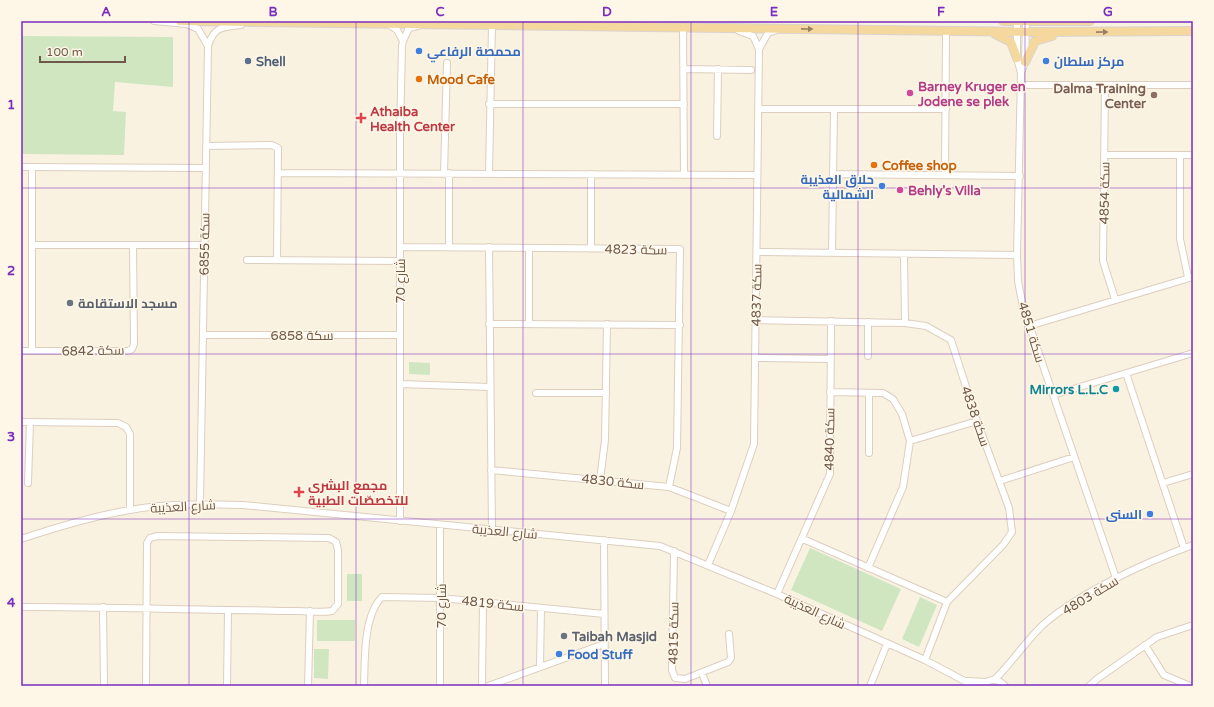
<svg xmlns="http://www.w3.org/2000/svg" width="1214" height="707" font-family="'Varela Round',Cairo,sans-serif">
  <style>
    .green { fill: #cfe6c1 }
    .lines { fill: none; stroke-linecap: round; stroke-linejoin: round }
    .minor-casing { stroke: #ddcebe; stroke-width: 8 }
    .major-casing { stroke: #dad4d0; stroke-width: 10 }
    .minor { stroke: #fff; stroke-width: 6 }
    .major { stroke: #f5d89d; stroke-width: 8 }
    .oneway { fill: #977f63 }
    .grid { fill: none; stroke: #7b2cbf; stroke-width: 1; stroke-opacity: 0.55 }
    .shop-dot { fill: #3f7fe0; stroke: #fef6e7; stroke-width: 1.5 }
    .service-dot { fill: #5c6f8a; stroke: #fef6e7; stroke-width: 1.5 }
    .food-dot { fill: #e8710a; stroke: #fef6e7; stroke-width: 1.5 }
    .hotel-dot { fill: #d1479c; stroke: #fef6e7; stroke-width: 1.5 }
    .education-dot { fill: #8d6e63; stroke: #fef6e7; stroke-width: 1.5 }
    .health-dot { fill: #e0444e; stroke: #fef6e7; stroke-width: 1.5 }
    .worship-dot { fill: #6b7280; stroke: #fef6e7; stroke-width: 1.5 }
    .culture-dot { fill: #0f9aa8; stroke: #fef6e7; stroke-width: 1.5 }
    .labels { text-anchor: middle; stroke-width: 3; stroke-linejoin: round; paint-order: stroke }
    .shop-label { font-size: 13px; font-weight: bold; fill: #366cbe; stroke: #fef6e7; text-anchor: start }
    .service-label { font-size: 13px; font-weight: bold; fill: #4e5e75; stroke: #fef6e7; text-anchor: start }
    .food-label { font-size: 13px; font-weight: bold; fill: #c56008; stroke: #fef6e7; text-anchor: start }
    .hotel-label { font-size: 13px; font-weight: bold; fill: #b23c85; stroke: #fef6e7; text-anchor: start }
    .education-label { font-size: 13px; font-weight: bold; fill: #785e54; stroke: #fef6e7; text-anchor: end }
    .health-label { font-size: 13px; font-weight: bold; fill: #be3a42; stroke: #fef6e7; text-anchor: start }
    .street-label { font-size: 13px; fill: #6f594a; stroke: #fef6e7 }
    .worship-label { font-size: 13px; font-weight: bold; fill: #5b616d; stroke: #fef6e7; text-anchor: start }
    .culture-label { font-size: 13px; font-weight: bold; fill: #0d838f; stroke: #fef6e7; text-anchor: end }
    .neatline { fill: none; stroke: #7b2cbf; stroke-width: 1.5 }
    .grid-label { font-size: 13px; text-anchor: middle; font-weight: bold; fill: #7b2cbf }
  </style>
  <rect width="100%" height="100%" fill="#faf2e1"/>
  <path class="green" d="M21,36l152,1v50l-58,-5 -2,29 13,1 -2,43 -103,-1z
    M409,362l21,1v12l-21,-1z
    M810,548l91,41 -19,42 -91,-41z
    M347,574h15v27h-15z
    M920,597l17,8 -18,42 -17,-8z
    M317,620h38v21h-38z
    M314,649h15l-1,30 -14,-1z"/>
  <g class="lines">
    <defs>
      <path id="minor" d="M154,21l33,3 11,5 10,17
        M1017,21v37l4,15 -4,182 1,26 5,26 93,271
        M388,24l9,6 6,11
        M683,27l1,148
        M739,31l14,5 6,13
        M684,69l67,1
        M1021,73l4,-11 1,-41
        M1021,85h172
        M1105,85l-2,176 12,38
        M489,104h195
        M758,109h188
        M717,136l1,-67
        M206,146l66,-1 6,3 -1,112
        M1105,155h88
        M1180,155v84l8,38
        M21,167l185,1
        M278,173l479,2
        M444,173l3,-110
        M449,173v74
        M489,173l3,-148
        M833,174l187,2
        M945,175l1,-144
        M32,245h172
        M400,247l280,2 -3,199 -8,39
        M489,247l3,283
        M529,248v76
        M591,249v-75
        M757,252l260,3
        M832,253l2,-144
        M904,254l1,69
        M247,260l153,1
        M755,320l150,3 21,3 25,14 26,81 32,87 3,24 -9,13 -56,57 -22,58
        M489,324l191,1
        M1029,326l164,-49
        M203,335h197
        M21,351h107l4,-2 2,-5 -1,-99
        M32,351v-184
        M868,356v-34
        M755,358l75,1
        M1126,373l58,175
        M400,384l90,3
        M830,392l53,1 10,6 9,15 8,27 -7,46 -35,81
        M536,393h70
        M869,393v60
        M1053,395l140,-42
        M21,422l97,1 8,4 4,7v76
        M910,441l67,-20
        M491,470l178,17 62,24
        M600,480l5,-40 2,-116
        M1000,481l74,-24
        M28,483l2,-61
        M1163,483l30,-9
        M200,504l8,-458c6,-20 15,-19 33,-21
        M400,521v-389l2,-86 1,-5 6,-13 9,-2
        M21,539c36,-12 72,-23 109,-29 37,-7 75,-6 113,-5l417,41 117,48 148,66 49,26
        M803,539l144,63
        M604,540l1,146
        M674,551l-2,119 3,8 10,1 43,-17 3,-4 -2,-24
        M708,565l23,-54 23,-67 5,-395 9,-16 9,-3
        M777,594l53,-120 1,-153
        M21,607c70,0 140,2 211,3 21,0 42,1 64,1 12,0 24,2 36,0l6,-7v-54l-2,-8 -7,-4 -171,-2 -8,2 -3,5 -1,143
        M103,607l1,79
        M1145,645l19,30 26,11
        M540,666l1,-58
        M702,673l5,13
        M994,680c19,-18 32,-40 51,-57 38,-32 101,-61 148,-78
        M967,681l19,1
        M227,686l1,-76
        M308,686l2,-75
        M364,686c1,-26 -1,-70 18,-89l59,1 163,16
        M440,686v-161
        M482,686l1,-84
        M488,686l116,-42
        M870,686l17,-42
        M982,686c7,-8 16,-8 23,0
        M1089,686l8,-7 60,-42 36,-12"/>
      <path id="major" d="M180,21l855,11 158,-1
        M1003,21h23
        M1027,21h63
        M995,34l16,8 6,16
        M1025,62l10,-21 17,-5"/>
    </defs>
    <use href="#minor" class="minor-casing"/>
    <use href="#major" class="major-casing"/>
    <use href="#minor" class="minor"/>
    <use href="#major" class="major"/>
  </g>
  <defs><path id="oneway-solid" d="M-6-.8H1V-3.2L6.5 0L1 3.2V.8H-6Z"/></defs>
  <g class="oneway">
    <use href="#oneway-solid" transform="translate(807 29) rotate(1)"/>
    <use href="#oneway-solid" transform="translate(1102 32) rotate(-1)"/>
  </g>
  <path class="grid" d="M189,21v665M356,21v665M523,21v665M691,21v665M858,21v665M1025,21v665M21,188h1172M21,354h1172M21,519h1172"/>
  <g class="shop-dot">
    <circle cx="419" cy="51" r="4"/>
    <circle cx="1046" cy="61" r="4"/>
    <circle cx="882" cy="186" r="4"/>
    <circle cx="1150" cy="514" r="4"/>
    <circle cx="559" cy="654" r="4"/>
  </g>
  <circle class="service-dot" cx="248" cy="61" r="4"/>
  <g class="food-dot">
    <circle cx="419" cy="79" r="4"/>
    <circle cx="874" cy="165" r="4"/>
  </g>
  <g class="hotel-dot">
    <circle cx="910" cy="93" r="4"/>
    <circle cx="900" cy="190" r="4"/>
  </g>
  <circle class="education-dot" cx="1154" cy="95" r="4"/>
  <g class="health-dot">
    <path d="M359 112h4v4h4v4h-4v4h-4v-4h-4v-4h4z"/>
    <path d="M297 486h4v4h4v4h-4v4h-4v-4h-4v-4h4z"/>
  </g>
  <g class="worship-dot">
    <circle cx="70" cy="303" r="4"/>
    <circle cx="564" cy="636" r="4"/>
  </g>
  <circle class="culture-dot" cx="1116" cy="389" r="4"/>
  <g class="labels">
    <g class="shop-label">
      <text x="427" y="56">محمصة الرفاعي</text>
      <text x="1054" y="66">مركز سلطان</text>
      <text x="874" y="184" text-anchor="end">حلاق العذيبة<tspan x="874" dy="15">الشمالية</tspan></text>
      <text x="1142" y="519" text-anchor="end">السنى</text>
      <text x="567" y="659">Food Stuff</text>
    </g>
    <g class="service-label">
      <text x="256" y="66">Shell</text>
    </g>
    <g class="food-label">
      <text x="427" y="84">Mood Cafe</text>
      <text x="882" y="170">Coffee shop</text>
    </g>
    <g class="hotel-label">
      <text x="918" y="91">Barney Kruger en<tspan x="918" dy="15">Jodene se plek</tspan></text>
      <text x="908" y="195">Behly's Villa</text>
    </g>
    <g class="education-label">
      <text x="1146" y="93">Dalma Training<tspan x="1146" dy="15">Center</tspan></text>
    </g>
    <g class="health-label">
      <text x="370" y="116">Athaiba<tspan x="370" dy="15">Health Center</tspan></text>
      <text x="308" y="490">مجمع البشرى<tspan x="308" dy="15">للتخصصّات الطبية</tspan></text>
    </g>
    <g class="street-label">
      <text transform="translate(1104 193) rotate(-89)" y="5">سكة 4854</text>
      <text transform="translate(204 244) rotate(-89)" y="5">سكة 6855</text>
      <text transform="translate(636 249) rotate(1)" y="5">سكة 4823</text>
      <text transform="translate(400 281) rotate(-90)" y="5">شارع 70</text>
      <text transform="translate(756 295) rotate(-89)" y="5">سكة 4837</text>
      <text transform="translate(1032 332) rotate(73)" y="5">سكة 4851</text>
      <text x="302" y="340">سكة 6858</text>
      <text transform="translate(93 350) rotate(-1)" y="5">سكة 6842</text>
      <text transform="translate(976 416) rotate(71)" y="5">سكة 4838</text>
      <text transform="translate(829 439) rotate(-89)" y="5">سكة 4840</text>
      <text transform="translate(613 481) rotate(6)" y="5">سكة 4830</text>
      <text transform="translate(183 506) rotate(-3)" y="5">شارع العذيبة</text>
      <text transform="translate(505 531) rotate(5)" y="5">شارع العذيبة</text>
      <text transform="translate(1090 595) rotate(-31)" y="5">سكة 4803</text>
      <text transform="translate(493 603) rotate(6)" y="5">سكة 4819</text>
      <text transform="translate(441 606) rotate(-90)" y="5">شارع 70</text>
      <text transform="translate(815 611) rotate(25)" y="5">شارع العذيبة</text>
      <text transform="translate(673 633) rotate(-89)" y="5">سكة 4815</text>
    </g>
    <g class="worship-label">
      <text x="78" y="308">مسجد الاستقامة</text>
      <text x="572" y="641">Taibah Masjid</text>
    </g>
    <g class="culture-label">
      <text x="1108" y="394">Mirrors L.L.C</text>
    </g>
  </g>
  <rect width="1214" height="707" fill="none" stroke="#fef6e7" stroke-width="44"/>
  <path d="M40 56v6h85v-6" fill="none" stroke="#6f594a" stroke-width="2"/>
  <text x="46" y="56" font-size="12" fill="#6f594a" stroke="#fef6e7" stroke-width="3" paint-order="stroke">100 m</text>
  <rect x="22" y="22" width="1170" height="663" class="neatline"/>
  <g class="grid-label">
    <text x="106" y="16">A</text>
    <text x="273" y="16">B</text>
    <text x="440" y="16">C</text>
    <text x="607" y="16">D</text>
    <text x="774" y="16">E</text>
    <text x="941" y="16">F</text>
    <text x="1108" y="16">G</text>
    <text x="11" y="109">1</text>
    <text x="11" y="275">2</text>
    <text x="11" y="441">3</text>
    <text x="11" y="607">4</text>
  </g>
</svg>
